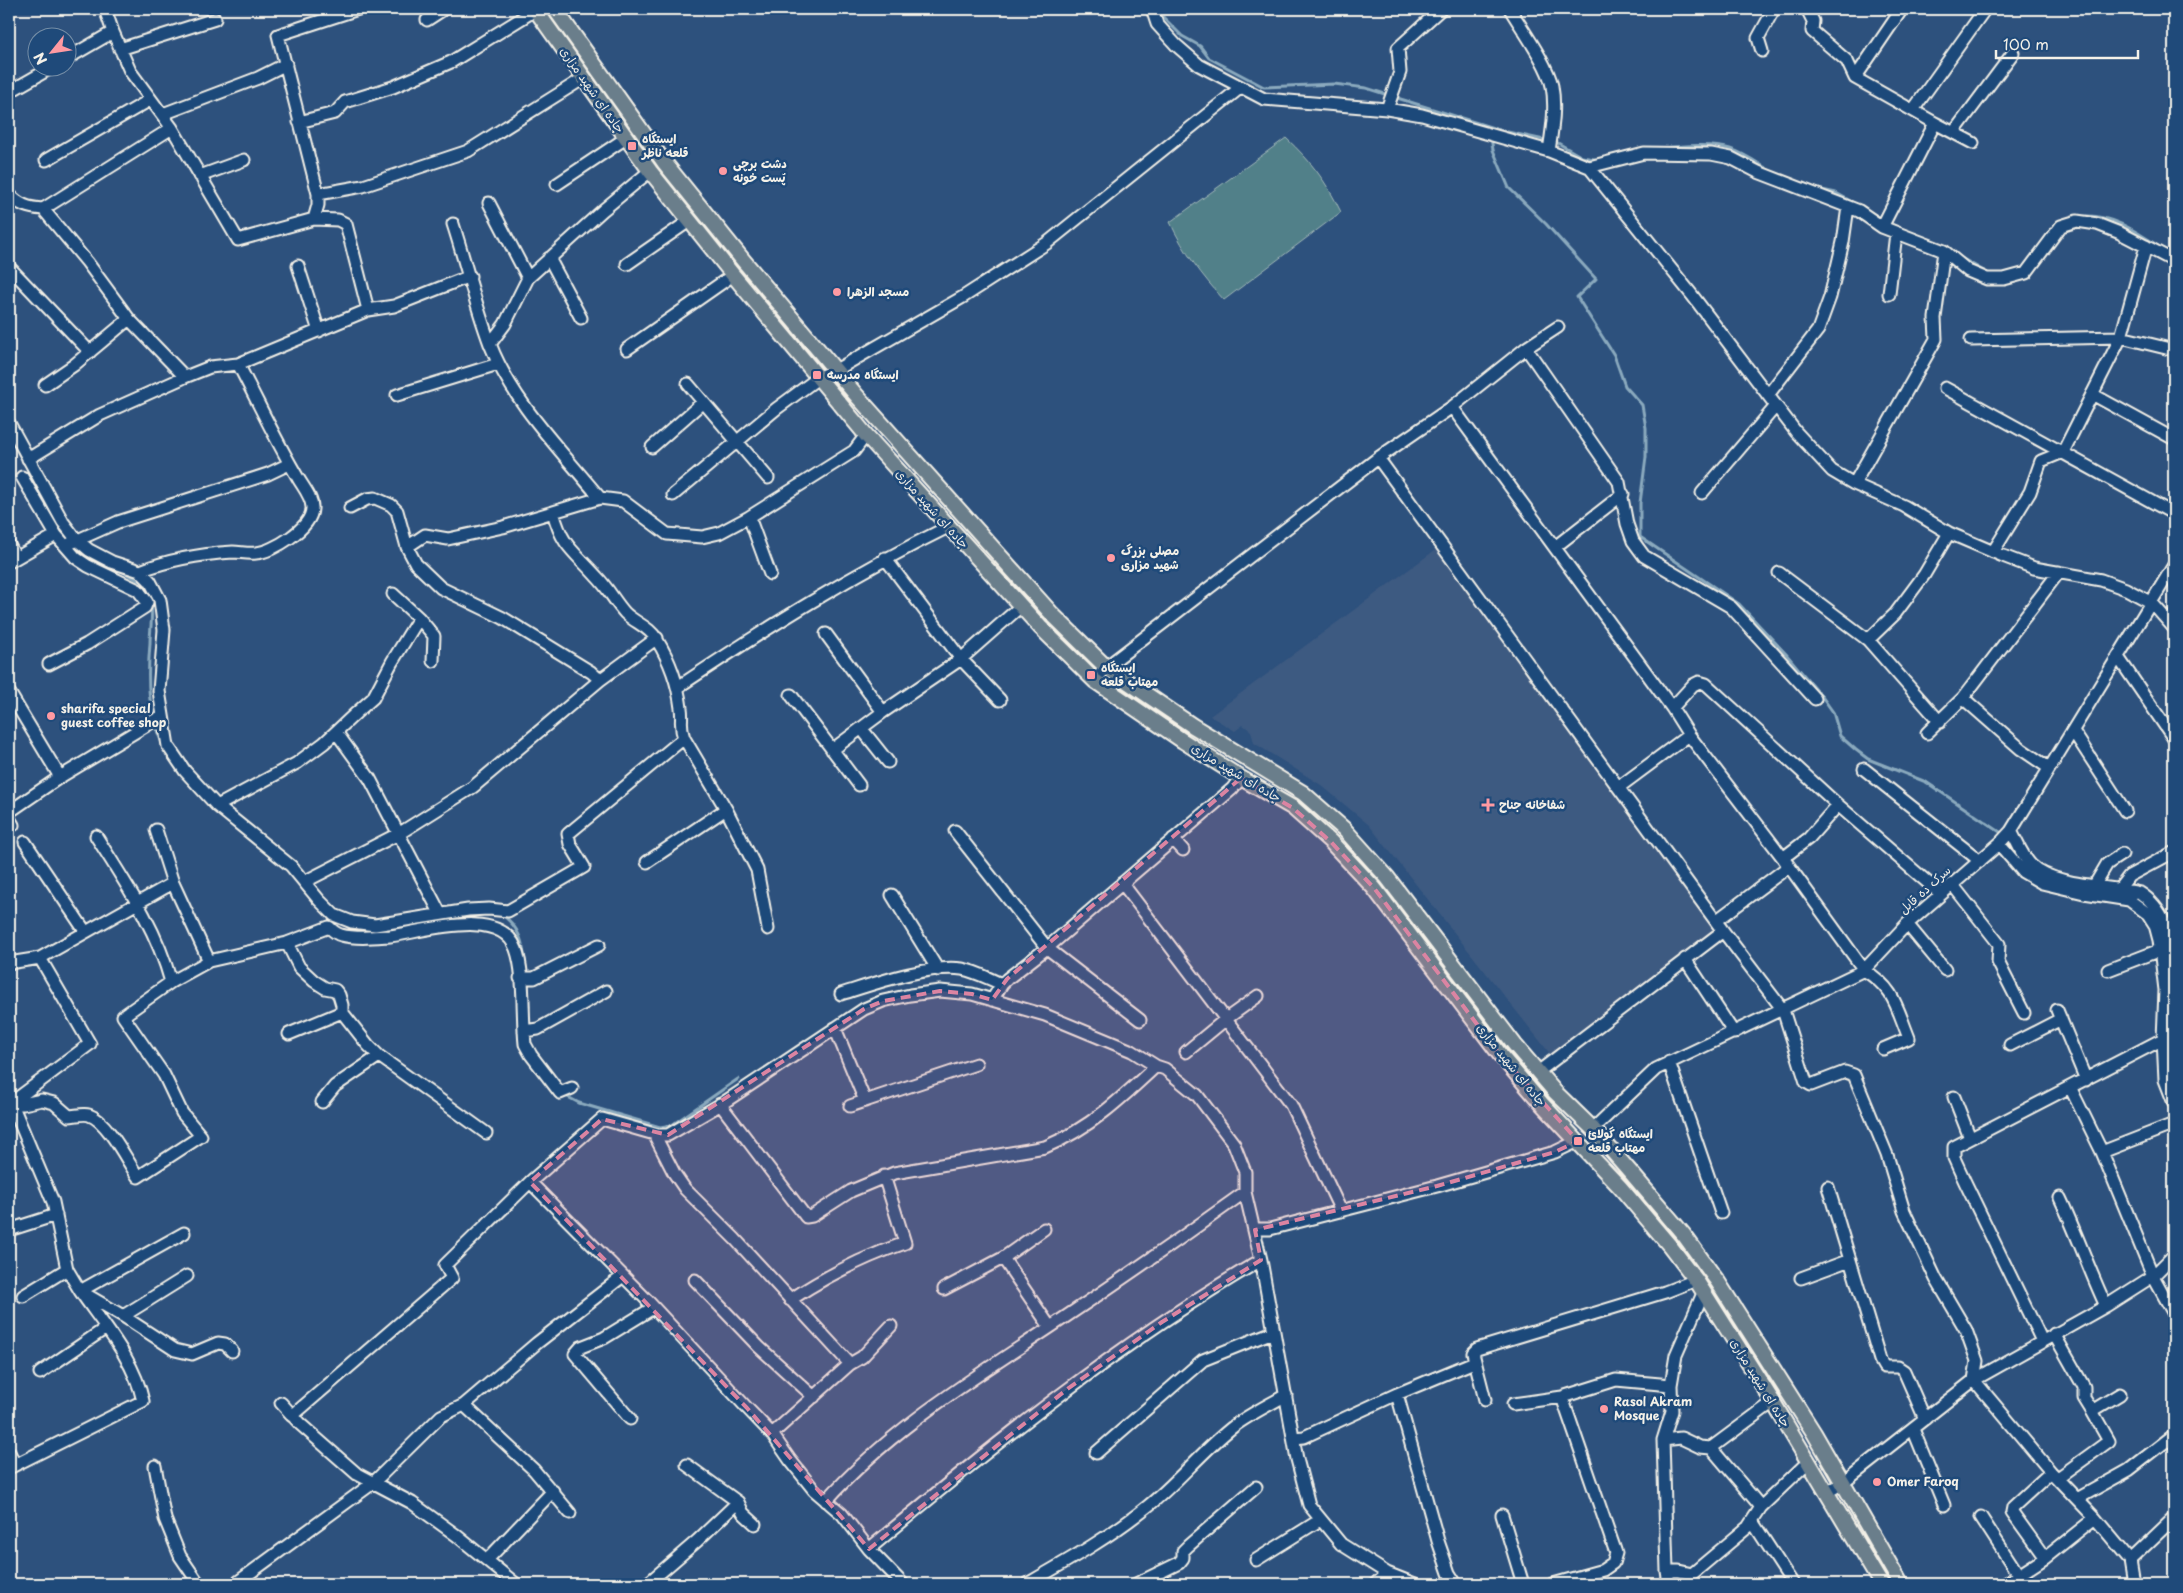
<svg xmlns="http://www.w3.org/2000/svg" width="2183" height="1593" font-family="'Playpen Sans','Playpen Sans Arabic',sans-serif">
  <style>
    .built { fill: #3e5a81 }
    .garden { fill: #518089; stroke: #a2b8b8 }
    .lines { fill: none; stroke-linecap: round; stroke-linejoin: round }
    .stream { stroke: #8baabe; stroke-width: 3 }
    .minor-casing { stroke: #f4f1e8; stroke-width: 15 }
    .major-casing { stroke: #f4f1e8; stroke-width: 18 }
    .minor { stroke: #1f4a7a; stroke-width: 11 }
    .major { stroke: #6b7e8b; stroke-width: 14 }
    .marked { fill: #db84a2; fill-opacity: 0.2; stroke: #db84a2; stroke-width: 4; stroke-dasharray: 10 6; stroke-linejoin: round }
    .poi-dot { fill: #ff9aa2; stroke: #1f4a7a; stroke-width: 2 }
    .labels { text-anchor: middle; stroke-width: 5; stroke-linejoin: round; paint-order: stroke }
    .street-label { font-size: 12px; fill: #f4f1e8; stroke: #1f4a7a }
    .poi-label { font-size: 12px; font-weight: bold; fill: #f4f1e8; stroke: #1f4a7a; text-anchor: start }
  </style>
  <rect width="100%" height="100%" fill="#2d517d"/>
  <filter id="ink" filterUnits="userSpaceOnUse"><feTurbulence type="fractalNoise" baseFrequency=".02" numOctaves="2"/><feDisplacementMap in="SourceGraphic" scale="10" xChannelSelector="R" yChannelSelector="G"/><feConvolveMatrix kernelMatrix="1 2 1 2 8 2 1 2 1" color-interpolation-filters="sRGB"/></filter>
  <g filter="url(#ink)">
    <path class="built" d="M1442,545l282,390 -169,125 -186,-235 -48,-40 -67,-42 -3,-12 -8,-6 -8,6 -25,-15z"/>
    <path class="garden" d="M1286,138c25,23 40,43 55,74l-117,88c-22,-24 -40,-48 -54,-78z"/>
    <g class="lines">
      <path class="stream" d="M1159,13l23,23 18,10 9,12 55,29 70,-3 32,4 22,7
        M1394,97l109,34 55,12 24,14 18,3
        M1491,137l2,13 16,38 37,36 50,55 -19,18 37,58 11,31 17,19 4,23v29l-6,46v34l99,67 47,50 37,44 10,14 7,24 16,14 12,9 58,23 77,52
        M1662,148c20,-2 49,-5 68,1 16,5 28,15 42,23
        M1813,188l23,5 63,35
        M2078,217c29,-6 61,16 83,31
        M1958,256l31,18
        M9,437l37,64
        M76,545l4,6 6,3
        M119,570l26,14 4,13
        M151,603c2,13 -1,27 -1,40 -3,35 -3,71 14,104
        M501,914c23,16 22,35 26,60
        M349,926l5,3h13
        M379,930h10l25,-6
        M528,980l1,27
        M564,1095l15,8 81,24 12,-2 66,-46"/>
      <defs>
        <path id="minor" d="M105,9l8,23 17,39 42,57 66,112 76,-21 24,1 8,4 22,86
          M1152,9l5,15 19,21 23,20 65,34 123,10 35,6 127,36 40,16 55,-14 67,1 20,4 27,14 101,39 23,16 62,24 24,20 19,8h17l22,-6 35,-47 16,-5 20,3 23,9 54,28
          M1510,9c12,20 38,56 42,77 4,22 0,44 -3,65
          M1807,9l6,12 -1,10 35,30 8,17 80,45 -53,104
          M427,20l17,-11
          M120,49l95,-30
          M1762,51l-4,-13 16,-29
          M68,58l45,-26
          M1855,78l47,-69
          M9,92l42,-24
          M1387,109l13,-37 -2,-24 43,-39
          M1913,110l72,-101
          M163,114l95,-36 28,-14
          M299,122l36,-9 10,-11 48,-15 58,-25 84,-52
          M1935,123l38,20
          M1954,132l59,-79
          M46,160l104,-60
          M1589,167l103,128 104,137 36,39 22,13 50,22 45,27 54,23 31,12 67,12 25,9 26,14 22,25
          M200,176l44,-16
          M557,184l69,-46
          M9,194c10,11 19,14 34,15l129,-81
          M318,194l45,-8 105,-35 116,-73
          M489,203l39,75
          M43,209l44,53 42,57 56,58
          M314,219l4,-14v-11l-40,-159 80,-26
          M453,224c13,40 22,80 37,120
          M549,258l32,60
          M627,264l62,-43
          M298,266l21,65
          M9,267l81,85
          M1889,294l7,-61
          M1971,340l150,-3 53,13
          M1526,348l93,134 8,42 6,17 11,15 87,51 84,92
          M627,349l106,-74
          M688,384l80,94
          M45,385l29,-20 55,-46
          M1945,388l229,126
          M2092,394l82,45
          M397,395l101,-31
          M1768,395l50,-65 12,-33 13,-55 5,-35
          M1452,407l220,301 17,27 94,123 81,112c31,19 32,36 45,68l-26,11
          M9,423l54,99 13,17 13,11 23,12 28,9 10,10 10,19 4,30 -5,61 9,55 17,25 32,35 74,60 28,34 15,15 18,7 23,3 93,-15 21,-1 19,2 76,-44 -14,-23 -2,-10 116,-96
          M652,447l51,-45
          M1378,458l345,473 60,79 23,72 5,3 34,-13 9,3 33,80 17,56 32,68 30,51 11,31 -3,19 77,92 44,46 35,42 4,24
          M28,459l72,-44 85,-38 25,-10 28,-3 130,-54 26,-4 76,-30
          M22,477l34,58 20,23 12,8 50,24 9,12 -2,5 -58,37 -38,20
          M1854,484l82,-145 -1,-21 9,-67
          M1702,493l74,-87
          M673,495l103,-86 42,-31 18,-8 127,-73 84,-54 193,-155
          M600,498c-40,-49 -87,-95 -110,-154l15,-20 23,-46 75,-68 47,-39
          M553,512c10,36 20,38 44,65 11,11 18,25 28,36 10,10 25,14 32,27 13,21 21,44 24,68 2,12 -2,16 3,30l42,71 31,61 11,59
          M749,517l21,57
          M71,543l47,-21 150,-48 21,-10
          M9,545l7,13
          M407,547l18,-12 23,4 55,-12 97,-29 23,3 44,33 35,3 17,-4 30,-16 105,-66 12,-16
          M1555,547l68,-53
          M1993,552l37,-60 11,-31 22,-9 58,-115 25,-91
          M885,558l76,101 39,41
          M9,562l47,-27
          M140,571c28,-11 63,-17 93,-19 7,0 15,2 23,1 17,-1 55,-25 56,-44 1,-11 -9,-22 -14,-31 -22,-37 -40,-76 -60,-114
          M1779,573l89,67 72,82
          M393,594l26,24 15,18 -1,25
          M826,634l57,78
          M1868,640l27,-26 29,-39 25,-42
          M2118,657l56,82
          M600,680l57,-42
          M1095,681l11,-14 272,-209 74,-51 74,-59 32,-21
          M678,687c87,-58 176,-114 270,-160
          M9,692l51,85
          M791,695l68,90
          M1963,698l58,51 28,19
          M1672,708l21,-23 6,-3 7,2 132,121 103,89
          M861,728l27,34
          M2073,731l52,80
          M336,732l34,47 70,134
          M1927,733l36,-35 96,-126
          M832,750l51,-38 78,-53 60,-53
          M1864,769l116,92
          M1619,787l70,-52
          M217,806l80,-43 27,-20 32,-30 17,-15 19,-36 27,-44
          M9,812l51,-35 102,-61
          M9,818l4,7 -4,2
          M156,830l17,53 36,78
          M955,831l92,117 93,72
          M2011,831c6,11 11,25 20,34 21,21 80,21 109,28 10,6 20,18 24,29 11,36 10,79 9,116 -1,7 -3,15 -3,23
          M96,836c30,48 60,91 75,146
          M1173,839l10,11
          M25,842l60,89
          M1999,844l24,28 19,11 42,10 45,7 19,14 7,11 4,15 6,50 -2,49 2,41 9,23
          M1783,858l26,-20 29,-33
          M647,862l79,-53
          M304,882l96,-49 73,-46 127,-107 -9,-8 -88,-54 -62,-30 -25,-24 -9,-17 -10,-36 -6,-6 -16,-7 -8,1 -17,9
          M1122,883l169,222 50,106
          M1952,884l47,60 -1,18 26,51
          M2094,886l13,-22 15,-10
          M2119,889l10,-13 43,-23
          M892,895l46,75
          M1716,921l72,-54
          M1907,924l38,46
          M287,943l12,24 15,14 11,7 10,2 4,5 3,10v7l26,33 11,11 107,77
          M1685,959l49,74
          M9,963l31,-5 133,-75
          M2108,970l52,-20
          M520,978h14l65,-33
          M841,994c32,-10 89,-30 121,-25 13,2 27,10 40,15
          M992,1000l10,-16 5,-5 40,-31 185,-159 9,-11
          M2057,1010l29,70
          M835,1028l30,73
          M524,1031l14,-2 68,-38
          M289,1034l53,-22
          M2010,1045l51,-26
          M1186,1052l40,-33 32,-23
          M1669,1062l52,151
          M1538,1072l185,-141
          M2070,1087l32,65 51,124 21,38
          M9,1097l44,105 14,67 13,22 43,25 52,34 17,4 26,-11 7,1 7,7
          M1954,1097l16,41
          M322,1102l13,-16 44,-30
          M11,1103l12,1 19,-4 12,3 15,13c6,0 14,-3 20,-1 19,6 38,46 49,62l63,-41 -19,-23 -18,-38 -41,-59 48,-34 38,-21 78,-18 42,-16c3,3 7,7 12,8 15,4 34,2 49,1 33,-4 111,-30 126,13 9,24 6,67 9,95l6,11 29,38 12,-5
          M11,1103l79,-59 -50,-86
          M720,1104l86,113 6,-1 39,-25 43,-18 151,-26c44,-18 77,-49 111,-81
          M850,1106l126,-42
          M1593,1129l63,-60 208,-99 43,-46 92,-80 12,-13 163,-266
          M654,1134l20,39 11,16 50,50 115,125
          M2102,1152l72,-28
          M530,1182l117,118 100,108 25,26 18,26 24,30 28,24 27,35 34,35
          M1828,1187l22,73
          M2060,1198c17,36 29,72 46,108
          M1255,1229h15l167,-43 118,-34 23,-11
          M9,1230l47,-15
          M1003,1258l47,69
          M1801,1278l49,-18 30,100 4,7h14l6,4 21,48
          M695,1280l64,67 55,50
          M944,1289l59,-31 41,-29
          M23,1296l44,-27
          M790,1300c36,-24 74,-43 115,-57l-21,-67
          M123,1316l64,-40
          M2054,1334l30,53v11l8,13
          M2042,1341l-77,-159 -11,-24v-11l209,-108
          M40,1373l66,-45
          M1397,1394l41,147 11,32 7,11
          M1485,1400l-12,-47 4,-4 188,-57 31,-12
          M281,1403l19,21 57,50 55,29 44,32 60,49
          M1513,1404l49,-7 54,-17 55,5
          M464,1405l70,65 36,43
          M292,1416l160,-138 -7,-13 85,-83 72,-63 56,16h10l55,-32 141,-94 19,-8 27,-6 30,-4 32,3 73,21 87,36 24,15 9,3 32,26 37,49 11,28v20l16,68 36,199 12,46 32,39 46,29 28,11
          M630,1419l-55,-65 6,-7 23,-9 49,-30
          M1913,1429l31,76
          M772,1434l78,-70 12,-7 29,-31
          M1294,1438l10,-1 93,-43 77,-32
          M1663,1440l18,-2 19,9 11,1 62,-46
          M1711,1448l50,59
          M9,1452l6,13
          M1096,1453l107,-93 70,-28
          M687,1465l51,37 5,11 12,11
          M155,1466l10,53 15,37 19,28
          M9,1468l134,-67c-9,-42 -39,-75 -63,-110l104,-58
          M2058,1478l51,-37 -17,-30 28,-17
          M1827,1493l16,-10 131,-103 132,-74 47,-30 21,-21
          M2077,1499l52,-29 45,-35
          M826,1501c63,-71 145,-121 223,-173 66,-44 131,-89 196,-136
          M1502,1515l21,69
          M1981,1517l37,57
          M1752,1521l41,63
          M869,1549c124,-104 251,-207 392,-289
          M2045,1558l-33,-46 1,-5 38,-35
          M487,1560l66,-69
          M1256,1560l64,-40
          M2130,1560l44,-42
          M1667,1571h12l13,3 56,-47 13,-20 47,-45
          M235,1584l138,-101 68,-67 23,-11 73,-62 86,-67
          M647,1584l50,-43 41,-39
          M1027,1584c42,-24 83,-47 121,-78 30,-24 55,-56 86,-80 16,-12 35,-21 52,-31
          M1136,1584l43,-21 4,-5v-7l5,-5 68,-59
          M1375,1584l12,-11
          M1553,1584l50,-14 10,-7 3,-10 -54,-156
          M1669,1584l-2,-13 -4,-131 9,-29 -1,-26 5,-30 28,-64
          M2005,1584l40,-26 50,-40"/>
        <path id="major" d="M535,9l115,162 83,104 133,160 174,192 55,54 88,60 58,37 52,30 38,34 43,46 127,168 41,48 78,83 50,59 26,34 77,122 108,182
          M555,9l109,153 79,98 114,136 195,218 54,53 87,59 110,67 41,36 43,48 128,168 40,47 38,37 40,46 51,60 34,47 96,151 87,151"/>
      </defs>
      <use href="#minor" class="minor-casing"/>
      <use href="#major" class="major-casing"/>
      <use href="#minor" class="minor"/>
      <use href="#major" class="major"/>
    </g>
  </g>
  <path class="marked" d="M1241,778l52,30 38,34 43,46 127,168 77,85 -23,11 -118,34 -182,44 6,30 -99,62 -96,68 -197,159 -122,-141 -217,-226 72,-63 66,16 196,-126 19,-8 57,-10 32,3 20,6 15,-21z"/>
  <g class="poi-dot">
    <rect x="627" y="141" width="10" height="10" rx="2.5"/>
    <circle cx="723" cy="171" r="5"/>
    <circle cx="837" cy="292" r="5"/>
    <rect x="812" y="370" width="10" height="10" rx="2.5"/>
    <circle cx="1111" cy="558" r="5"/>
    <rect x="1086" y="670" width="10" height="10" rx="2.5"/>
    <circle cx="51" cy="716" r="5"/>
    <path d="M1485.5 797.5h5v5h5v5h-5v5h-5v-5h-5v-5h5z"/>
    <rect x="1573" y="1136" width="10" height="10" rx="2.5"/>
    <circle cx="1604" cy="1409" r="5"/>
    <circle cx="1877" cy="1482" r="5"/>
  </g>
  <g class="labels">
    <g class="street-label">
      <text transform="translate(592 90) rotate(55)" y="4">جاده ای شهید مزاری</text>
      <text transform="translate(932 509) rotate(48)" y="4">جاده ای شهید مزاری</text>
      <text transform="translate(1236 773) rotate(31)" y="4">جاده ای شهید مزاری</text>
      <text transform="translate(1925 890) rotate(-42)" y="4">سرک ده قابل</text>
      <text transform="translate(1511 1065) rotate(51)" y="4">جاده ای شهید مزاری</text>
      <text transform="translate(1760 1383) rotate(58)" y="4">جاده ای شهید مزاری</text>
    </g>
    <g class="poi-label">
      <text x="642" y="143">ایستگاه<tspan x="642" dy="14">قلعه ناظر</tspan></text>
      <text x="733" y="168">دشت برچی<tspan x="733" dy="14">پُست خونه</tspan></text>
      <text x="847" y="296">مسجد الزهرا</text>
      <text x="827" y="379">ایستگاه مدرسه</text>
      <text x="1121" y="555">مصلی بزرگ<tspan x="1121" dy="14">شهید مزاری</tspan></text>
      <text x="1101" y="672">ایستگاه<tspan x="1101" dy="14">مهتاب قلعه</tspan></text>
      <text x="61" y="713">sharifa special<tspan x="61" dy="14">guest coffee shop</tspan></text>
      <text x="1499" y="809">شفاخانه جناح</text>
      <text x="1588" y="1138">ایستگاه گولائ<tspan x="1588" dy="14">مهتاب قلعه</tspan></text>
      <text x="1614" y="1406">Rasol Akram<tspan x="1614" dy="14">Mosque</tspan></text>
      <text x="1887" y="1486">Omer Faroq</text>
    </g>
  </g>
  <rect width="2183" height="1593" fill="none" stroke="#1f4a7a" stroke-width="30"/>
  <rect x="15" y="15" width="2153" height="1563" fill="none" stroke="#f4f1e8" stroke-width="2" filter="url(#ink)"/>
  <g transform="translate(52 52) rotate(240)"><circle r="24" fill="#1f4a7a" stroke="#748da6"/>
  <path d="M0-4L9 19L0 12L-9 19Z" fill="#ff9aa2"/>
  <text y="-8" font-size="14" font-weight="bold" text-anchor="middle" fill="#f4f1e8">N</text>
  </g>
  <path d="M1996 50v8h142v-8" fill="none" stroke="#f4f1e8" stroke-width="2.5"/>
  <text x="2003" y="50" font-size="15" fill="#f4f1e8" stroke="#1f4a7a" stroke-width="4" paint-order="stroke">100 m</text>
</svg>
